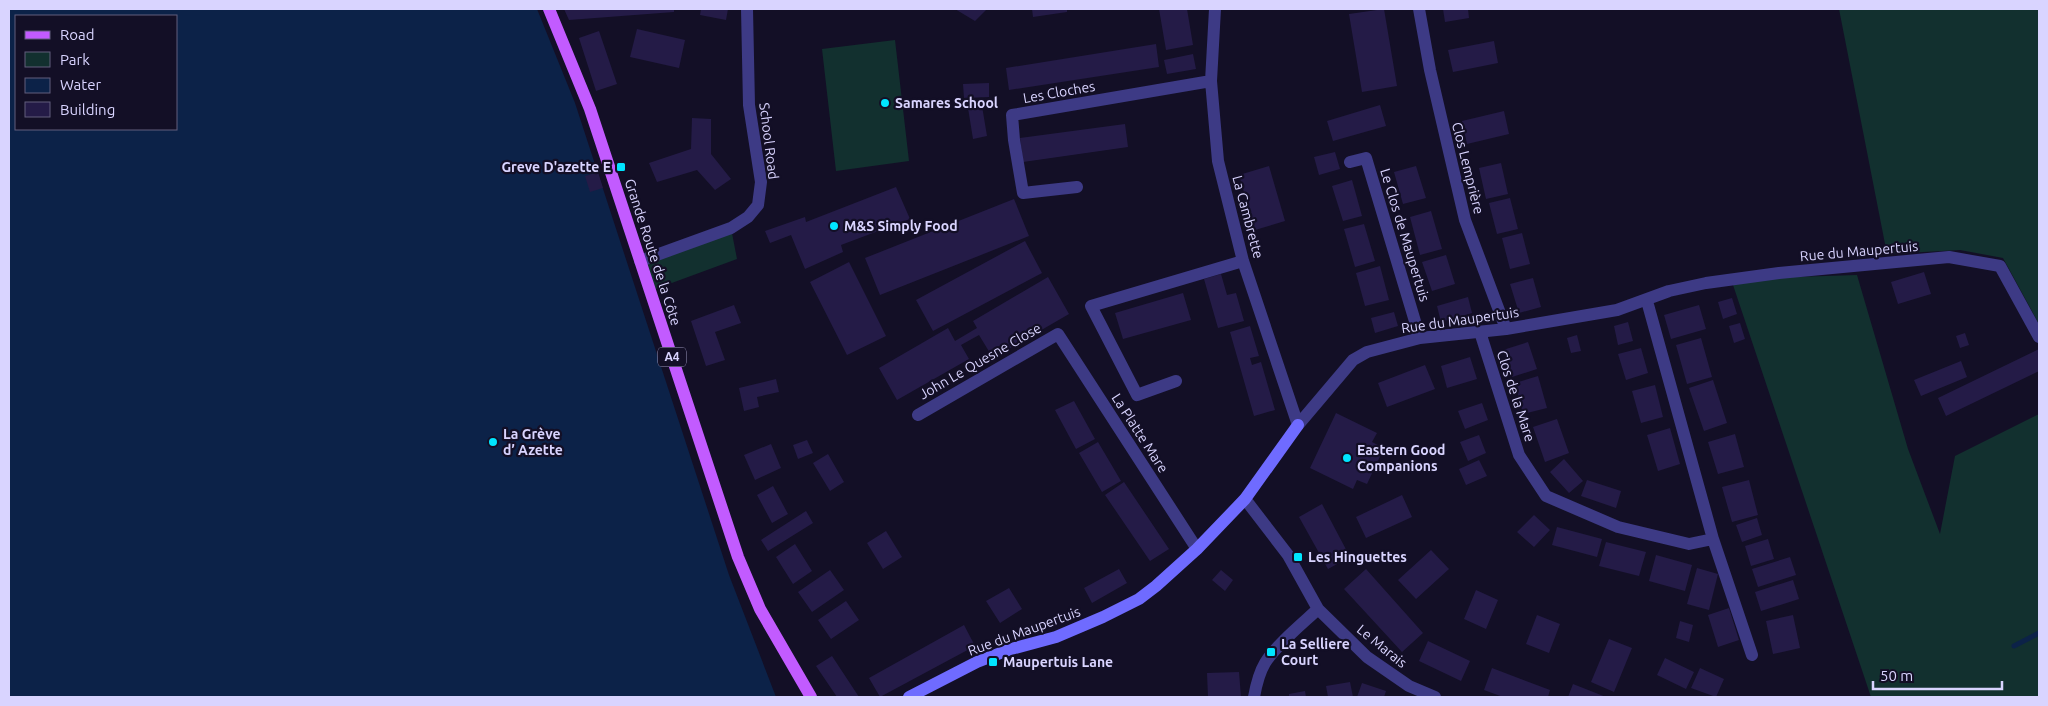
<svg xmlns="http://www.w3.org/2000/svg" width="2048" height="706" font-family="Ubuntu,sans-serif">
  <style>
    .green { fill: #12302f }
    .water { fill: #0c2248; fill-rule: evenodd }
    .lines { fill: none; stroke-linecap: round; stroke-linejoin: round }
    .stream { stroke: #0c2248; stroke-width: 5 }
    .building { fill: #241b47 }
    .street { stroke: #3d3a85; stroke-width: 12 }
    .secondary { stroke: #6f6bff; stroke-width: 12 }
    .primary { stroke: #c25bff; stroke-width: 12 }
    .poi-dot { fill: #00e5ff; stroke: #130f26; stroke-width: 2 }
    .labels { text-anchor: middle; stroke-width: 4.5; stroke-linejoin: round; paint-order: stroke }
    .shield { fill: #130f26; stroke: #9e99be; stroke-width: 1 }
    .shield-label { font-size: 12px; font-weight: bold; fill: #d9d4ff }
    .street-label { font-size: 14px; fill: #d9d4ff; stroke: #130f26 }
    .poi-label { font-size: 14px; font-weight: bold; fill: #d9d4ff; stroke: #130f26; text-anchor: start }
  </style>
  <rect width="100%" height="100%" fill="#130f26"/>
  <path class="green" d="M1839,9h200v315l-36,-66 -43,-8 -73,4z
    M895,40l14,121 -73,10 -14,-122z
    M731,228l6,31 -87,32 -10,-30z
    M1857,275l51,174 32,85 15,-78 84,-42v283h-168l-140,-418z"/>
  <path class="water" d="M9,9h528l38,94 154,472 47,122h-767zM16,16h160v113h-160z"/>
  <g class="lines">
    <path class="stream" d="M2014,646l25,-13"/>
  </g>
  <path class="building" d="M564,9h110v3l-105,8z
    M701,9h27l-2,11 -26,-5z
    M955,9h32l-12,12z
    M1032,9h35v3l-34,5z
    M1159,9h28l6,36 -27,5z
    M1384,9l13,77 -35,6 -13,-78z
    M1443,9h25l1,9 -24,4z
    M637,29l48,11 -6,28 -49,-11z
    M599,31l18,53 -21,7 -17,-53z
    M1494,41l4,22 -45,9 -5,-22z
    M1156,44l3,23 -150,23 -3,-22z
    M1193,54l3,15 -29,5 -3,-14z
    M989,83v14l-25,1 -1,-14z
    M1380,105l6,21 -53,15 -6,-20z
    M982,106l5,30 -14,3 -5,-31z
    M1504,111l5,23 -42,10 -5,-23z
    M692,118l19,1v35l20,25 -16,11 -18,-20 -40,12 -8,-19 42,-14z
    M1125,124l3,23 -105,15 -3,-24z
    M1335,152l5,17 -21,6 -5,-18z
    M1501,163l7,31 -22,5 -7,-31z
    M1269,166l16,55 -30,9 -16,-55z
    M1416,166l10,32 -23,6 -9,-32z
    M598,172l5,16 -13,4 -5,-16z
    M1352,180l10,36 -19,5 -11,-35z
    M896,187l14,32 -69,26 2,7 -38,17 -14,-34 -21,8 -5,-12 40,-14 1,5z
    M1510,198l8,31 -21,5 -8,-31z
    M1014,199l15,37 -149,59 -15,-37z
    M1431,211l11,38 -22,6 -10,-38z
    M1364,224l11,37 -20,6 -11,-38z
    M1522,233l8,31 -20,5 -8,-31z
    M1025,241l17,32 -109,58 -17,-31z
    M1446,255l9,29 -23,7 -10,-29z
    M849,262l37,74 -39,19 -37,-73z
    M1380,266l9,34 -24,6 -9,-33z
    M1924,272l7,22 -33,10 -7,-22z
    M1221,274l6,21 9,-2 8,28 -26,7 -14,-49z
    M1048,277l21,37 -76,44 -14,-23 -18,10 8,14 -72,41 -18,-32 69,-40 7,13 22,-13 -4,-7z
    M1533,278l8,29 -22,6 -9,-29z
    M1183,293l8,27 -68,19 -8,-26z
    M1468,297l4,16 -31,9 -4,-16z
    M1732,298l5,16 -14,5 -5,-17z
    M734,305l7,18 -26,9 10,28 -19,6 -15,-45z
    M1699,305l7,24 -35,10 -7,-24z
    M1394,312l4,14 -23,7 -4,-15z
    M1628,322l5,19 -15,4 -4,-19z
    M1740,323l5,16 -11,4 -5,-17z
    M1250,326l9,30 -9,2 2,7 9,-3 14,48 -21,6 -24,-84z
    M1965,333l4,12 -9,3 -4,-12z
    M1577,335l4,16 -10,2 -4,-15z
    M1701,338l11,39 -25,7 -11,-39z
    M1528,342l9,27 -25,8 -9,-27z
    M1641,348l7,25 -22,7 -8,-26z
    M2039,349v22l-93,45 -8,-18z
    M1470,357l7,22 -30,9 -6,-22z
    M1961,361l6,16 -46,19 -7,-16z
    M1425,365l10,24 -48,18 -9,-24z
    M1538,376l9,32 -24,6 -8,-31z
    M776,379l3,13 -22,5 2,10 -15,4 -5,-23z
    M1713,380l14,43 -23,8 -15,-43z
    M1655,385l8,32 -22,6 -9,-32z
    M1074,401l21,38 -19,10 -21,-39z
    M1482,403l6,17 -23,9 -7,-18z
    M1336,413l41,20 -5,9 12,6 -17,36 -10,-4 -4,9 -43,-21z
    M1557,419l12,34 -24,9 -12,-35z
    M1670,428l10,36 -22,7 -11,-36z
    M1735,434l9,33 -26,7 -10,-32z
    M1479,435l7,18 -18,8 -8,-19z
    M807,440l6,13 -15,6 -5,-14z
    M1098,442l23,39 -19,11 -23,-39z
    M771,444l10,24 -26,12 -11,-25z
    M828,454l16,28 -14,9 -17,-28z
    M1564,459l19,22 -14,12 -19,-21z
    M1479,460l8,16 -21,9 -7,-16z
    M1587,480l34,11 -5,17 -35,-12z
    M1749,480l9,35 -26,7 -10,-35z
    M1124,482l45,67 -19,12 -45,-66z
    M773,486l15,28 -16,9 -15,-28z
    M1402,495l10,22 -46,21 -10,-21z
    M1322,504l28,53 -22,12 -29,-52z
    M806,511l7,12 -45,28 -7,-11z
    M1534,515l16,15 -16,17 -17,-15z
    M1757,518l5,17 -20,7 -6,-17z
    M1557,527l45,12 -5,18 -45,-12z
    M886,531l16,26 -19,12 -16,-26z
    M1768,539l6,20 -23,7 -6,-20z
    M1606,542l40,10 -7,24 -40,-10z
    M795,544l17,27 -19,13 -17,-27z
    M1431,550l18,19 -33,30 -18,-19z
    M1656,555l36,10 -7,26 -36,-10z
    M1790,557l6,18 -38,12 -6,-18z
    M1697,568l21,6 -9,36 -22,-6z
    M1119,569l8,14 -35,20 -8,-15z
    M1366,569l57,64 -21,19 -58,-63z
    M830,570l14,20 -32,22 -14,-20z
    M1221,570l12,10 -8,11 -13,-11z
    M1793,580l6,19 -38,12 -6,-19z
    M1009,588l13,21 -22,14 -14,-22z
    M1476,590l22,10 -12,29 -22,-10z
    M846,601l13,19 -28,19 -13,-19z
    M1729,608l10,32 -21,7 -10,-32z
    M1537,615l23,9 -11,29 -23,-9z
    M1793,615l7,33 -27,6 -7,-33z
    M1680,621l13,4 -4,17 -13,-4z
    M964,625l11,21 -95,51 -11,-19z
    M1609,639l23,9 -18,44 -23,-10z
    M1428,641l42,20 -9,20 -42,-20z
    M832,656l27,41h-22l-21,-31z
    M1665,658l29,14 -8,17 -29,-14z
    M1492,668l58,22 -2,7h-45l-19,-7z
    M1700,668l24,11 -8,18 -25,-9z
    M1239,672l2,25h-33l-1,-24z
    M1350,682l3,15h-25l-2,-11z
    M1362,683l24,8 -2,6h-27z
    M1573,684l33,13h-38z
    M1305,691l1,6h-17v-3z"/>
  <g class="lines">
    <path class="street" d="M1215,9l-4,72 7,80 25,100 55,164
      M1419,9l11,61 35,150 41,109
      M1350,162l16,-4 54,180
      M1077,187l-54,6 -9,-53 -2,-25 199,-34
      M640,261l91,-33 17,-11 10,-12 3,-23 -12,-77 -2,-96
      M1647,301l66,238
      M1480,332l39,123 27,41 72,31 71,17 24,-5 39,116
      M1176,381l-39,14 -46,-89 152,-45
      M918,415l140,-81 139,215
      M1298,425l55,-65 14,-8 53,-14 86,-9 111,-19 52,-19 37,-8 73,-10 170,-16 51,9 39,71
      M1245,499l43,56 30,54 49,48 42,29 26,11
      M1254,697c2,-11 5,-24 11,-34 10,-17 38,-40 53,-54"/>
    <path class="secondary" d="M909,697l68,-35 34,-13 45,-12 47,-20 36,-18 17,-13 41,-37 48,-50 53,-74"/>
    <path class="primary" d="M549,9l41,100 148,448 22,52 51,88"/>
  </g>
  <g class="poi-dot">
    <circle cx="885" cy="103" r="5"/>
    <rect x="616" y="162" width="10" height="10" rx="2.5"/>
    <circle cx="834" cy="226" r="5"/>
    <circle cx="493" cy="442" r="5"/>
    <circle cx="1347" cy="458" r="5"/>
    <rect x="1293" y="552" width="10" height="10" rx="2.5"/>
    <rect x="1266" y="647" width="10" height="10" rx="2.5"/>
    <rect x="988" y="657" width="10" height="10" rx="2.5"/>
  </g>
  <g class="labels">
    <rect class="shield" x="658" y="347.5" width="28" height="19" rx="4"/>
    <g class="shield-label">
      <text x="672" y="361">A4</text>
    </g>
    <g class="street-label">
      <text transform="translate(1059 92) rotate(-10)" y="5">Les Cloches</text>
      <text transform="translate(769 141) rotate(83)" y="5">School Road</text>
      <text transform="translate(1468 168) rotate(76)" y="5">Clos Lemprière</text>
      <text transform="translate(1248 217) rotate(75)" y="5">La Cambrette</text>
      <text transform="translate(1405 235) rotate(73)" y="5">Le Clos de Maupertuis</text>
      <text transform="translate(1859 251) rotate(-5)" y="5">Rue du Maupertuis</text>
      <text transform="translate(653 252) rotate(72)" y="5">Grande Route de la Côte</text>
      <text transform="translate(1460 320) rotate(-8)" y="5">Rue du Maupertuis</text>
      <text transform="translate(980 361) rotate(-30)" y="5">John Le Quesne Close</text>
      <text transform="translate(1516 396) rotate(72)" y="5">Clos de la Mare</text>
      <text transform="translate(1140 433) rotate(57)" y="5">La Platte Mare</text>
      <text transform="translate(1024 631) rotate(-20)" y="5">Rue du Maupertuis</text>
      <text transform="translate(1382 646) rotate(39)" y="5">Le Marais</text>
    </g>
    <g class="poi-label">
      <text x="895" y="108">Samares School</text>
      <text x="611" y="172" text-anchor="end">Greve D'azette E</text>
      <text x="844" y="231">M&amp;S Simply Food</text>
      <text x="503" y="439">La Grève<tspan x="503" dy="16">d’ Azette</tspan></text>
      <text x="1357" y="455">Eastern Good<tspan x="1357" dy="16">Companions</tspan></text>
      <text x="1308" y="562">Les Hinguettes</text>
      <text x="1281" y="649">La Selliere<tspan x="1281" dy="16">Court</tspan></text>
      <text x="1003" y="667">Maupertuis Lane</text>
    </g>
  </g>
  <rect width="2048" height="706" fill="none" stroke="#d9d4ff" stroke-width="20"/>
  <rect x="15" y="15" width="162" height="115" fill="#130f26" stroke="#625e7d"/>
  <rect x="25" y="31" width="25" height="8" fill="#c25bff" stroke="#625e7d"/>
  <text x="60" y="40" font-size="15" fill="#d9d4ff">Road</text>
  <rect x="25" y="52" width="25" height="15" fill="#12302f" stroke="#625e7d"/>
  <text x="60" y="65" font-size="15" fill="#d9d4ff">Park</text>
  <rect x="25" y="78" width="25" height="15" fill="#0c2248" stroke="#625e7d"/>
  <text x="60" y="90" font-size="15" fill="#d9d4ff">Water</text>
  <rect x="25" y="102" width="25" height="15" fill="#241b47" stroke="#625e7d"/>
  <text x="60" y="115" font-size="15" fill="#d9d4ff">Building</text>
  <path d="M1873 681v8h129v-8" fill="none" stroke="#d9d4ff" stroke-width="2.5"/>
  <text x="1880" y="681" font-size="15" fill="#d9d4ff" stroke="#130f26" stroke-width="4" paint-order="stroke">50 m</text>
</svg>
